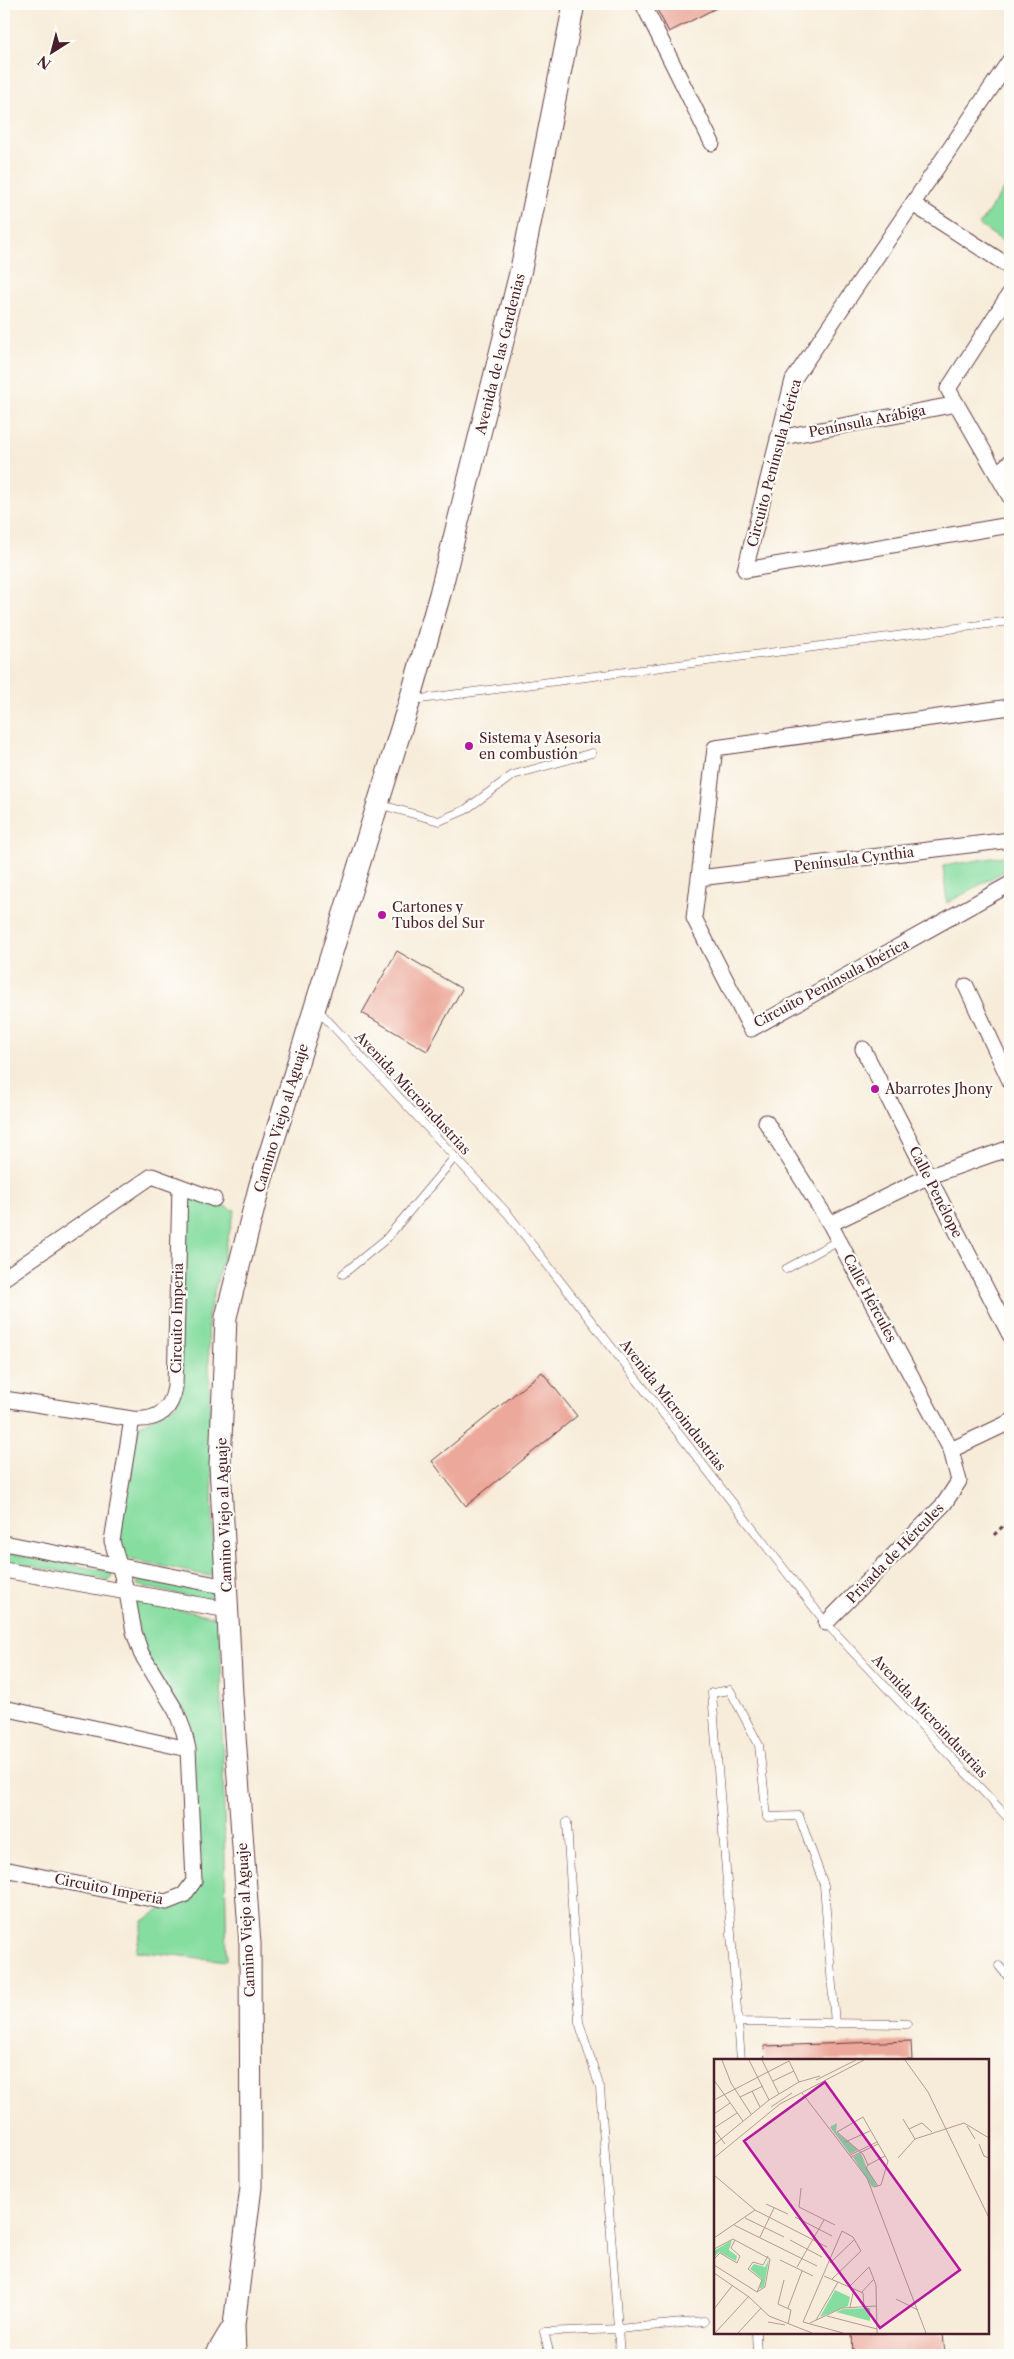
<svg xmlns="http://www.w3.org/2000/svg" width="1014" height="2359" font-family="'Libre Caslon Text',serif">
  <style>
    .green { fill: #86dda0; stroke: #687e66 }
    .building { fill: #eca99b }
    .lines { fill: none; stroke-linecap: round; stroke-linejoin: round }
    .lane-casing { stroke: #643e45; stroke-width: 9 }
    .street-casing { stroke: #643e45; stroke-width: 17 }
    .secondary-casing { stroke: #643e45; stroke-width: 23 }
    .path { stroke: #643e45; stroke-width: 3; stroke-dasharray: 4 4; stroke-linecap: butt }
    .lane { stroke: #fff; stroke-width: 8 }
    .street { stroke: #fff; stroke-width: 15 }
    .secondary { stroke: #fff; stroke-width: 21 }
    .poi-dot { fill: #b5179e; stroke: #fdfcf7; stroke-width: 2 }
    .labels { text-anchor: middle; stroke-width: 4.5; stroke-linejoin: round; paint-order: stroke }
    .street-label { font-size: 14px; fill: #4a1f2b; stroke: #fdfcf7 }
    .poi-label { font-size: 14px; fill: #4a1f2b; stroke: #fdfcf7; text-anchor: start }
    .inset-road { fill: none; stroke: #b29a93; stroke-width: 1 }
    .view { fill: #b5179e; fill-opacity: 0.15; stroke: #b5179e; stroke-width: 2.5 }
    .inset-edge { fill: none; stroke: #4a1f2b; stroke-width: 2.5 }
  </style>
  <rect width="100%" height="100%" fill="#fdfcf7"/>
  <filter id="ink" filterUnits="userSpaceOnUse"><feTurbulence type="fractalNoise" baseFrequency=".02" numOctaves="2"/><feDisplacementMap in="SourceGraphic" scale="10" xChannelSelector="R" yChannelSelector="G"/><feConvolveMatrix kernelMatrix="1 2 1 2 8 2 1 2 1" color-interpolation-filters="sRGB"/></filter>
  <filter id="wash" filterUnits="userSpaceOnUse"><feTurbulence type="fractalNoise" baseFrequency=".0096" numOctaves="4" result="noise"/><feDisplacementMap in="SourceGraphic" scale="20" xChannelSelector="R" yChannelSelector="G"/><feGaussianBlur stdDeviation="1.12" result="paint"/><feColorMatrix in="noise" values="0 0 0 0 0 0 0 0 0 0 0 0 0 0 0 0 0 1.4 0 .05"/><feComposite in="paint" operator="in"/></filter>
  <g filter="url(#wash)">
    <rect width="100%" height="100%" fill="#f7ecd9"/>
    <path class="green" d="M1010,180v66l-31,-21z
      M1010,855v13l-63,35 -4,-37z
      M184,1193l51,17 -27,106 6,261 -91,-19 -4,-16 19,-116 38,-21z
      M4,1552l103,19 5,2v5l-4,2 -104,-19z
      M136,1579l74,10 5,3v9l-6,1 -72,-17z
      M131,1599l89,19 7,343 -91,-10 7,-30 25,-16 18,-6 5,-149 -47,-99z"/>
    <g id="blocks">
      <path class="building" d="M654,4h70l-55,28z
        M397,951l65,38 -35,62 -65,-38z
        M542,1372l35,44 -111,90 -34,-45z
        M911,2041l1,19h-147l-1,-14z
        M852,2333h91l2,22h-92z"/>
    </g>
  </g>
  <g filter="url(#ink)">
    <use href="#blocks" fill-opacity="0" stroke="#643e45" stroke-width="1"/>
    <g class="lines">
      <defs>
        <path id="lane" d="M413,700l597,-79
          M378,804l61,17 26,-11 48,-35 79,-22
          M317,1009l191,205 318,409 184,197
          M786,1269l53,-29
          M343,1274l43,-35 69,-82
          M567,1822l12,200 21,66 20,267
          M999,1966l11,13
          M739,2022l168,2
          M741,2060l-29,-367 18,-3 29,55 8,72 32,-1 25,69 11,139
          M756,2333l1,22
          M550,2355l-6,-23 74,-3 86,-8"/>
        <path id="street" d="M643,4l69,139
          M1010,60l-217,320 -48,190 265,-45
          M913,204l97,63
          M1010,293l-62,96 62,108
          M778,438l179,-34
          M997,474l13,-12
          M1010,707l-295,41 -21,170 57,111 259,-145
          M699,878l311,-38
          M966,986l44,95
          M863,1049l147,286
          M766,1122l64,102 121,226 8,31 -15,23 -118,119
          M830,1224l97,-47 83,-29
          M4,1278l148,-102 62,23
          M4,1399l128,20
          M951,1450l59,-28
          M4,1543l223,44
          M4,1570l224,40
          M4,1708l184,41
          M4,1869l162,33 18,-7 10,-14 -6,-132 -4,-17 -8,-21 -35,-58 -7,-21 -7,-39 -15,-52 20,-122c24,2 39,-7 43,-32l5,-200"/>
        <path id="secondary" d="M216,2355l18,-30
          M235,2355l-1,-30 17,-138 -1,-243 -18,-250 -12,-229 6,-148 33,-129 151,-488 30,-106 81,-325 53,-265"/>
      </defs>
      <use href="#lane" class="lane-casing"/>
      <use href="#street" class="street-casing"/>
      <use href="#secondary" class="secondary-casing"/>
      <path class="path" d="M994,1535l16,-16"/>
      <use href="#lane" class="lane"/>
      <use href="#street" class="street"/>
      <use href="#secondary" class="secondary"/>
    </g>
  </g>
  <g class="poi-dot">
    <circle cx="469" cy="746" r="5"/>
    <circle cx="382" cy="915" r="5"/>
    <circle cx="875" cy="1089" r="5"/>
  </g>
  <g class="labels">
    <g class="street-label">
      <text transform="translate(500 354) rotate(-76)" y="5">Avenida de las Gardenias</text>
      <text transform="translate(867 421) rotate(-11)" y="5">Península Arábiga</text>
      <text transform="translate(774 463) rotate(-75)" y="5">Circuito Península Ibérica</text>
      <text transform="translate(854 859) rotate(-7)" y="5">Península Cynthia</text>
      <text transform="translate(831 983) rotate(-28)" y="5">Circuito Península Ibérica</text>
      <text transform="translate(413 1093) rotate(47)" y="5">Avenida Microindustrias</text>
      <text transform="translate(281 1118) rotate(-73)" y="5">Camino Viejo al Aguaje</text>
      <text transform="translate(936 1192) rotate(63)" y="5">Calle Penélope</text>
      <text transform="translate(870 1298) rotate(62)" y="5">Calle Hércules</text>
      <text transform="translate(177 1318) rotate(-89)" y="5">Circuito Imperia</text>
      <text transform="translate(673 1405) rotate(52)" y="5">Avenida Microindustrias</text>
      <text transform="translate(224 1515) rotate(-92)" y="5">Camino Viejo al Aguaje</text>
      <text transform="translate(895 1553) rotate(-46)" y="5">Privada de Hércules</text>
      <text transform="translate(930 1716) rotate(47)" y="5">Avenida Microindustrias</text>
      <text transform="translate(109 1889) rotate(11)" y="5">Circuito Imperia</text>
      <text transform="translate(246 1920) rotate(-93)" y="5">Camino Viejo al Aguaje</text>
    </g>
    <g class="poi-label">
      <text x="479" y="743">Sistema y Asesoria<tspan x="479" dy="16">en combustión</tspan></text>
      <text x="392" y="912">Cartones y<tspan x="392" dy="16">Tubos del Sur</tspan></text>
      <text x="885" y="1094">Abarrotes Jhony</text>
    </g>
  </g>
  <g transform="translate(714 2059)">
    <rect width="275" height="275" fill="#f7ecd9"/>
    <path d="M123,64l-1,9 22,18 -8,4 -20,-27zM147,94l5,13 11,20 -5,1 -19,-30zM18,181l-3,10 8,6 -1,5 -17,-9 -5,5v-6zM55,200l-5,28 -5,2 3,-10 -12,-10 4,-5 11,3zM121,231l15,7 -2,9 -28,11zM156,249v13l-34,-9 7,-3z" fill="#86dda0"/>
    <path class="inset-road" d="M8,1l9,23 20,31M35,1l20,40M48,1l17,34M191,1l23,32 61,126M75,2l10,21M0,21l29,41M102,21l40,-20M59,22l21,-10M38,32l8,16M88,34l65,85 59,155M26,38l23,-11M0,41l75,-39M57,48l21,-14M0,55l16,-11M189,60l12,20M253,67l8,13M0,69l23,-15M0,70l11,15M195,70l13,-6 10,9M131,83l25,-11M265,85l5,12 5,2M0,86l55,-45 30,-18 21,-6M136,96l27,-13M137,98l27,-13M0,99l66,-54 84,-44M184,99l17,-19 49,-16 25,15M154,106l17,-9M0,116l41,35 72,37M160,128l7,-2 7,-24 -25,-44 -26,15 26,22 5,11 -2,3 12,18M87,129l-2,19 36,18M52,145l22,10M81,158l37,19M31,159l39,19M20,166l83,41M46,178l14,-29M0,179l41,-28M76,181l32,17M0,190l19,-10 37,20 -5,28 -8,5 -43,-27M0,200l6,-6 17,10 3,-7 -9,-8 4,-8M66,201l33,16M116,204l24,-23M83,208l27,-47M0,214l35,24 20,19 43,17M110,217l39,17 1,14M118,220l29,-28 -8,-14 -11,-6 -39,91 40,11M70,221l-6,24 13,6 -3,14M135,228l20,-20 7,18 1,48M43,233l5,-12 -14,-11 5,-7 10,3 5,-9M147,234l12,-13M182,240l22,11M136,248l4,-18M74,249l14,-37M0,250l18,-23M113,257l50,13M102,261l22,-38M54,263l17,3M96,264l32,-15 34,-2M1,274l34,-37M24,274l23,-25"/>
    <path class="view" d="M111,23l135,188 -80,58 -136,-187z"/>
    <rect width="275" height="275" class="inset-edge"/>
  </g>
  <rect width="1014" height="2359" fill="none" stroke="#fdfcf7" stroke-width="20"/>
  <g transform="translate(52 52) rotate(216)" stroke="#fdfcf7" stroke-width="4" paint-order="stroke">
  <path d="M0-4L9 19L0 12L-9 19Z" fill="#4a1f2b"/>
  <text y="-8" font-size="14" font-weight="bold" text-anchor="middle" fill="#4a1f2b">N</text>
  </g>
</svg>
